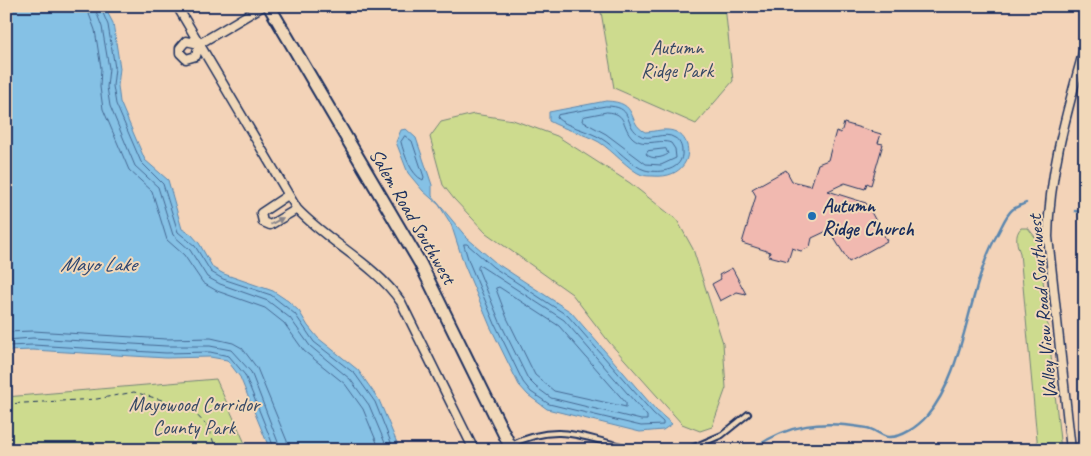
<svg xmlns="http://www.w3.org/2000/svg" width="1091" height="456" font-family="Caveat,sans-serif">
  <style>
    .green { fill: #cddb8e; stroke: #748576 }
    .water { fill: #85c1e5; stroke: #5b87af }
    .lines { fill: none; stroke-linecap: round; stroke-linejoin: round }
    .shore { stroke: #456994; stroke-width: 1 }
    .stream { stroke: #5b87af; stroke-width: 2.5 }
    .building { fill: #f1b9b0; stroke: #1b2f5e }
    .service-casing { stroke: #1b2f5e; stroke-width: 8 }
    .minor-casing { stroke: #1b2f5e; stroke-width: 11 }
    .secondary-casing { stroke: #1b2f5e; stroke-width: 15 }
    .path { stroke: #1b2f5e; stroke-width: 1; stroke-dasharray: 5 4; stroke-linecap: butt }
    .service { stroke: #f1d8b9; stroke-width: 4 }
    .minor { stroke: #f1d8b9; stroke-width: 8 }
    .secondary { stroke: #f1d8b9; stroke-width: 11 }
    .oneway { fill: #86848c }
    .poi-dot { fill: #1f6fb2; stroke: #f1d8b9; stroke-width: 2 }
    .labels { text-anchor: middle; stroke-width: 4; stroke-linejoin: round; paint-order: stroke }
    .park-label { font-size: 20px; fill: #364965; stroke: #f1d8b9 }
    .poi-label { font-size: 20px; font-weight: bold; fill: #1b2f5e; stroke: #f1d8b9; text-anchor: start }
    .street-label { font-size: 20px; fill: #1b2f5e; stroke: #f1d8b9 }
    .water-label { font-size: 21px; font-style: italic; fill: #2b4572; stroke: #f1d8b9 }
  </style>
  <rect width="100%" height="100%" fill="#f3d3b8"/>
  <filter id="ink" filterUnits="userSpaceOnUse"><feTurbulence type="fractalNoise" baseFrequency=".02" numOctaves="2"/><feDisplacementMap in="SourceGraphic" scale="10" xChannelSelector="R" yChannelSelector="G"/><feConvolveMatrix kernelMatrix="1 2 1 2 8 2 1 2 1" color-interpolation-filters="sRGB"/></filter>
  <g filter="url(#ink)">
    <path class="green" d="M600,6h125l8,75 -37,43 -82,-36z
      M474,114l39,6 44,16 73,47 47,37 16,29 30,94 3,45 -14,39 -12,4 -18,-7 -73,-82 -37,-48 -86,-61 -32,-34 -11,-14 -13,-48 11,-15z
      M1021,228h7l11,14 22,208h-23l-18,-197c-3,-8 -6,-18 1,-25z
      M216,379l32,71h-242v-53z"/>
    <path class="water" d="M6,6h98l9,17 7,45 -2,18 2,16 25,58 23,20 14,49 9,5 8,9 14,25 11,6 49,17 15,10 11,10 9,15 10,12 40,32 21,30 21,50h-130l-30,-73 -13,-17 -17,-3 -44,1 -133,-8 -27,1z
      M606,101c34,1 20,21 39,31 8,0 15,-3 23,-2 29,2 28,50 -15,46 -3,0 -8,0 -11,-1 -13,-5 -30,-25 -43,-33 -16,-9 -34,-12 -50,-21v-9z
      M406,129l10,9 16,47v11l35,42 29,25 75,49 85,98 16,14 -9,6 -23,2 -93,-23 -19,-14 -9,-10 -29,-59 -26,-62 -13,-40 -12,-19 -16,-14 -15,-18 -12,-31 5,-12z"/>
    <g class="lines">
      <path class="shore" d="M86,6l9,24 6,38 -1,19 3,22 26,61 23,21 15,49 17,15 19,28 14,8 48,17 19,15 20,28 41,33 18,25 17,41
        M94,6l8,21 7,41 -2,19 3,19 25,60 23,21 15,48 17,15 17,27 13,7 48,17 22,17 20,28 40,33 19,26 19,45
        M100,6l8,19 7,43 -2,18 3,18 25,58 22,22 15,48 17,14 16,26 12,7 48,16 24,19 19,28 41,32 20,28 19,48
        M606,106c28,0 17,16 32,28 11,9 26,-4 37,4 4,2 7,8 7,13 2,19 -22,23 -37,19 -12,-3 -31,-24 -43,-31 -12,-8 -37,-13 -45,-21l1,-3z
        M607,112c21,1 14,15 26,26 12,10 26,0 38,5l4,6 1,9 -15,7 -15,-1 -40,-30 -24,-13 1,-4z
        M405,136l7,5 12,36 -1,3c-12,-5 -19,-26 -22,-38z
        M666,149l2,5c-6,4 -16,6 -22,0l2,-3z
        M464,244h3l26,23 75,49 85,97 10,9v3l-22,1 -92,-22 -18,-12 -8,-10 -28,-58 -26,-62z
        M479,265l85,55 83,96v4h-6l-90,-22 -15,-11 -8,-8 -28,-57 -22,-53z
        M496,288l3,-1 60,39 67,77v4l-72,-16 -19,-16 -28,-57z
        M6,332l27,-1 133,8 45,-1 22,5 9,5 15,20 30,73 1,9
        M6,340l27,-2 133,8h44l21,4 20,22 30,78
        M6,346l27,-1 133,8 44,-1 19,4 16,19 30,75"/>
      <path class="stream" d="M1075,211l10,2
        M752,450c35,-27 72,-30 115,-22 7,1 14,8 21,9 14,1 30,-11 39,-21 39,-45 40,-129 71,-183 4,-7 8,-18 14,-23 3,-3 10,-5 14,-7"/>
    </g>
    <path class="building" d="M844,123l37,11 -3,9 5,1 -12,41 -4,-2 -2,6 -20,-6 -17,8 38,12 21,38 -38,21 -20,-32 -17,8 -2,9 -9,4 -9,-3 -4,13 -19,-5 1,-4 -28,-9 14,-47 -4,-7 34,-19 6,11 19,5 7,-22 10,-4 8,-29 5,2z
      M732,268l14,26 -9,-2 -17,9 -8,-17 9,-5 -2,-4z"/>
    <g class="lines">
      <defs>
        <path id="service" d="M511,445c54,-27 80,-1 133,5
          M687,450l35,-15 26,-21"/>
        <path id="minor" d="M177,6l120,203c32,34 77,54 104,93l73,148
          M186,41l13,3 -3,12 -10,3 -6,-6v-5z
          M199,44l64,-38
          M288,195l-27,18 2,9 7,3 27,-16
          M1071,450l-23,-213c1,-65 20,-129 37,-191"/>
        <path id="secondary" d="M269,6l151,257 92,187"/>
      </defs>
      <use href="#service" class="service-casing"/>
      <use href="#minor" class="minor-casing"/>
      <use href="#secondary" class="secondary-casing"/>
      <path class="path" d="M6,404l91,-5 37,-7 49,14 10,5 16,17 7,22"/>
      <use href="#service" class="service"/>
      <use href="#minor" class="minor"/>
      <use href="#secondary" class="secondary"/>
    </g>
    <defs><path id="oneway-solid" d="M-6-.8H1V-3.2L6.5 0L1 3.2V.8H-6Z" transform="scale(1.25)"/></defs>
    <use class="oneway" href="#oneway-solid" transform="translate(277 221) rotate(-28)"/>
  </g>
  <circle class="poi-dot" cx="812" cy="216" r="5"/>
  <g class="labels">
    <g class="park-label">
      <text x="677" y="54">Autumn<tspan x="677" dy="23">Ridge Park</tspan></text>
      <text x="194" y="411">Mayowood Corridor<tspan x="194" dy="23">County Park</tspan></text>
    </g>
    <g class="poi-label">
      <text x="822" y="212">Autumn<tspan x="822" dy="23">Ridge Church</tspan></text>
    </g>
    <g class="street-label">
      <text transform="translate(413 216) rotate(60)" y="7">Salem Road Southwest</text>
      <text transform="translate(1042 307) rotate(-95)" y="7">Valley View Road Southwest</text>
    </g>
    <g class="water-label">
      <text x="98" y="271">Mayo Lake</text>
    </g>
  </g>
  <rect width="1091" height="456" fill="none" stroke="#f1d8b9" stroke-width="25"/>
  <rect x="12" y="12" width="1066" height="431" fill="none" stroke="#1b2f5e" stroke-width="2" filter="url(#ink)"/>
</svg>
